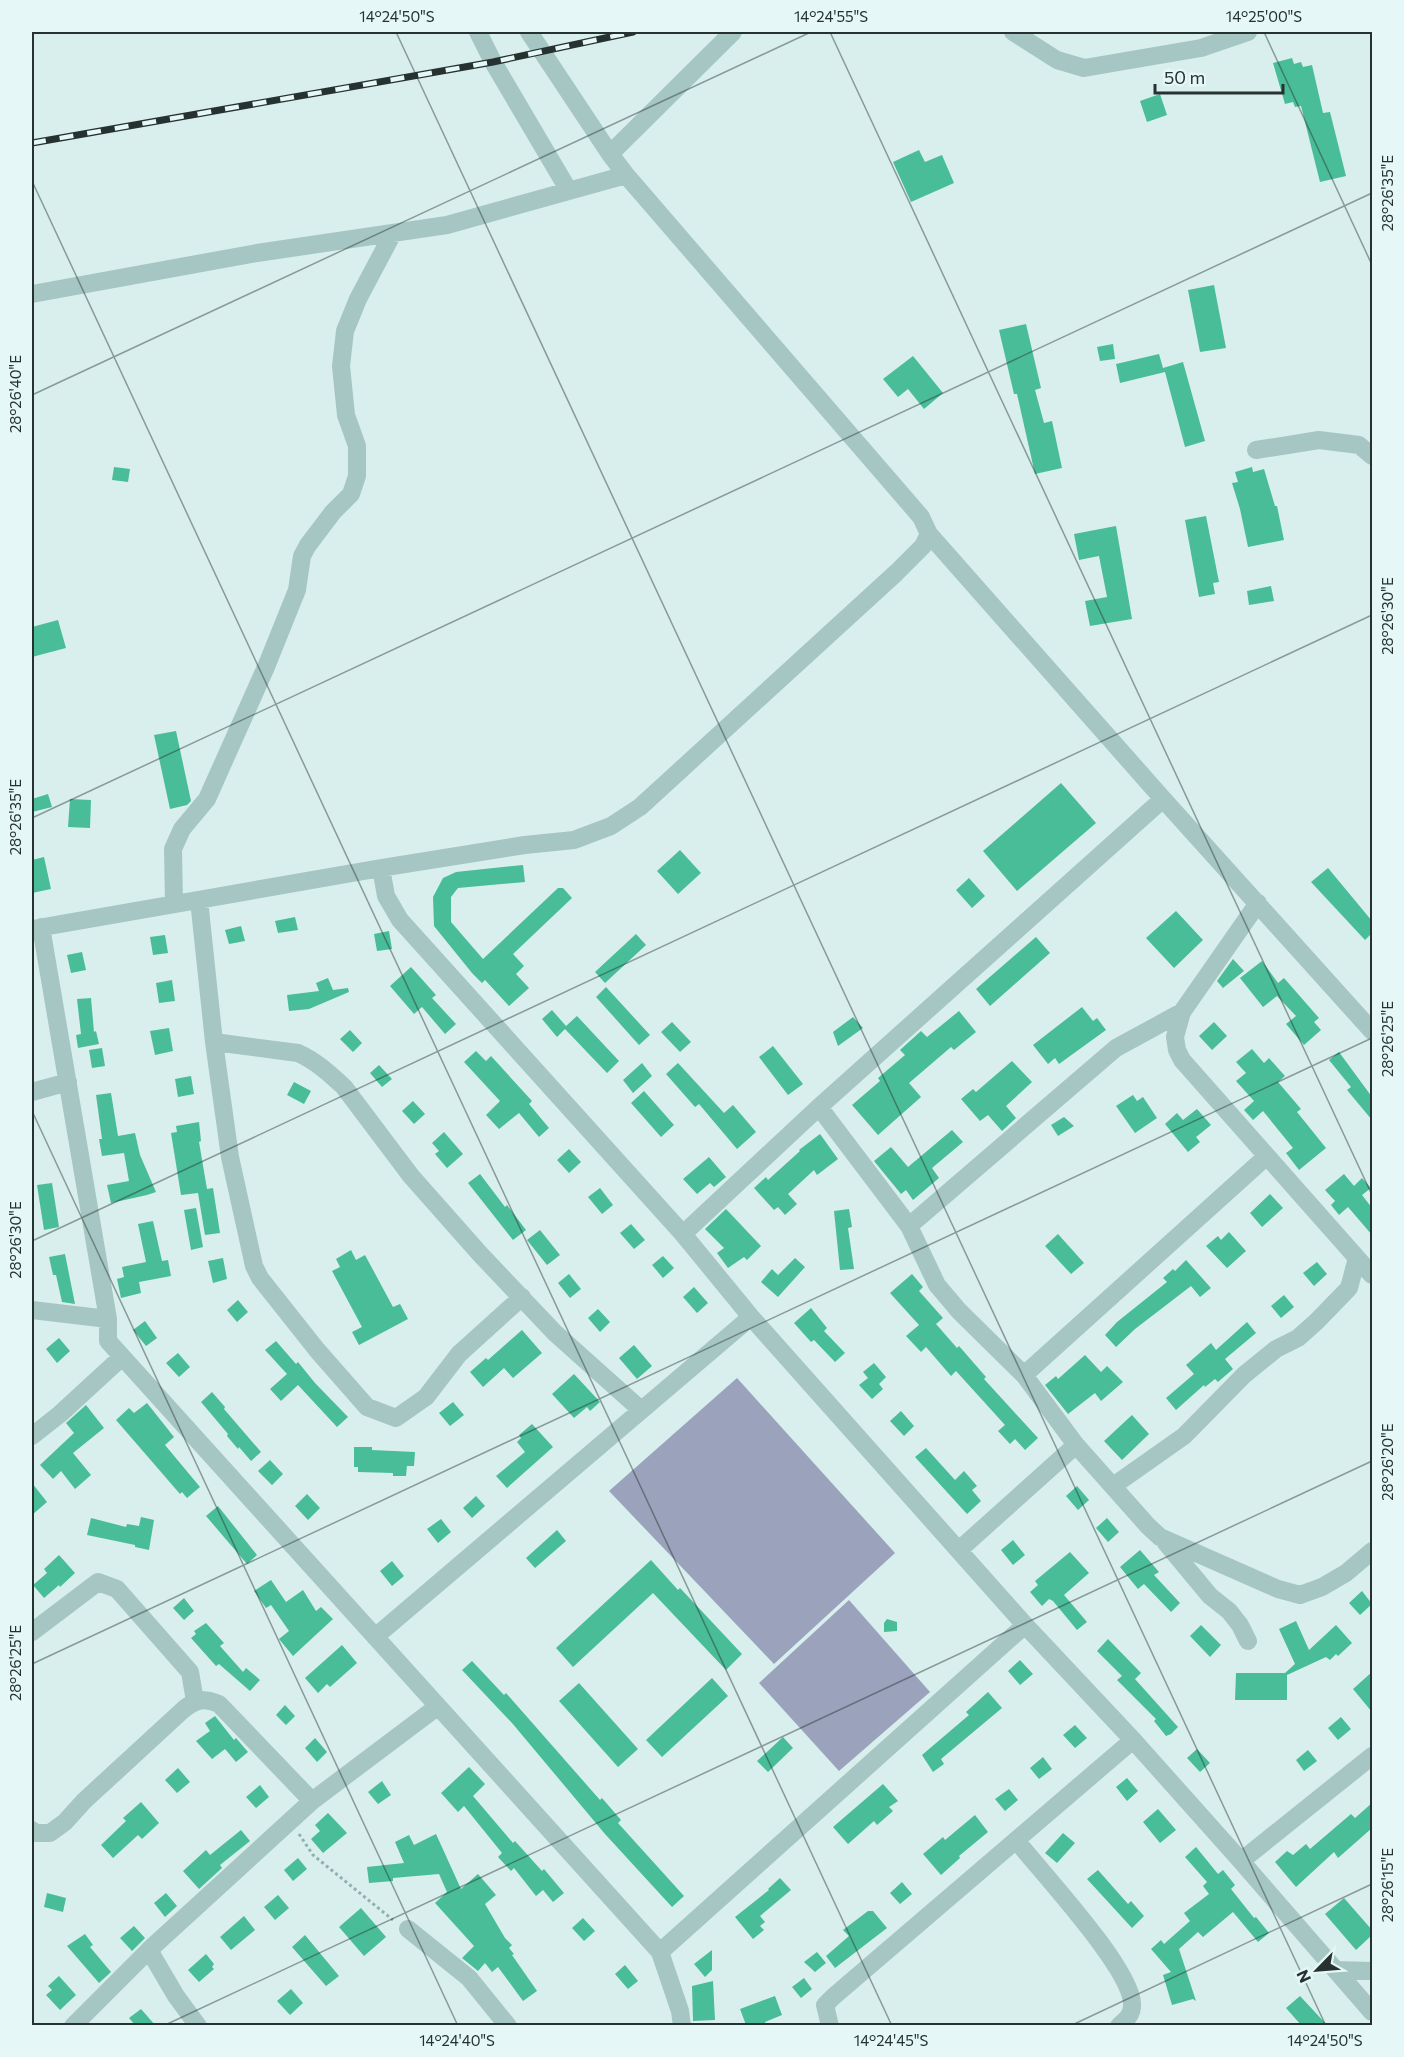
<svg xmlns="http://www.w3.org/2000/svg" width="1404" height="2057" font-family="Commissioner,sans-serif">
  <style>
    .green { fill: #9aa2bc }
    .building { fill: #49bc98 }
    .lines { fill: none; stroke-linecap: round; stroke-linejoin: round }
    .path { stroke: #90b1ad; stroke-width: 3; stroke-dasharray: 3 3; stroke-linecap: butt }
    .minor { stroke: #a6c6c3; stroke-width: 18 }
    .rail-casing { stroke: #26322f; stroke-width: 7 }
    .rail { stroke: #e5f7f7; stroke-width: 4.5; stroke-dasharray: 14; stroke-linecap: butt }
    .ticks { fill: none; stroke: #26322f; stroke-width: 1.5; stroke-opacity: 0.45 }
    .neatline { fill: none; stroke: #26322f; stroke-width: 2 }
    .ticks-label { font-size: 15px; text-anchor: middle; fill: #26322f }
  </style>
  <rect width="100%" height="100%" fill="#d9efee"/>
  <path class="green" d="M737,1378l158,175 -121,111 -165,-173z
    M849,1600l81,92 -91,79 -80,-88z"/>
  <path class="building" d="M1292,58l2,6 7,-2 2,5 9,-2 11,48 7,-1 16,64 -26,6 -19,-76 -6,1 -2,-5 -8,2 -12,-41z
    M1160,94l7,21 -20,7 -7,-21z
    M919,150l6,12 17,-7 12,28 -43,19 -18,-40z
    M1214,285l12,63 -26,4 -12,-62z
    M1026,324l15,64 -6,2 9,33 8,-2 10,47 -27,6 -18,-80h-3l-15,-64z
    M1113,344l2,15 -15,2 -3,-14z
    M1159,354l4,14 20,-6 22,79 -20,6 -20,-75 -45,11 -4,-19z
    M913,356l30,37 -19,16 -16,-20 -10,8 -15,-18z
    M114,467l16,2 -2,13 -16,-2z
    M1252,467l1,5 11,-3 11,37h2l7,34 -36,7 -8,-38 -8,-26 6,-1 -3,-10z
    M1206,516l13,66 -6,1 2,11 -16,3 -14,-77z
    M1116,526l16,93 -42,7 -5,-25 22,-4 -8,-41 -20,4 -5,-26z
    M1271,586l3,15 -25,4 -2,-14z
    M58,620l8,28 -34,9v-30z
    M176,731l15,70 -4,4 -17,4 -16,-74z
    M1061,783l35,40 -79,68 -34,-40z
    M48,794l4,13 -20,5v-13z
    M70,799l21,1 -1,28 -22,-1z
    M680,850l21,23 -23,21 -21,-23z
    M44,857l7,32 -19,4v-33z
    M523,865l2,17 -67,6 -7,9v25l32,37 75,-71h5l9,10 -59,56 11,12 -8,8 13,14 -20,18 -24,-26 -3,3 -10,-10 -38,-47 -1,-29 10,-19 13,-6z
    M1328,868l44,53v12l-7,7 -54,-58z
    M969,878l16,18 -13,12 -16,-18z
    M1176,911l27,29 -29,28 -28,-30z
    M295,917l3,13 -20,3 -3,-12z
    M241,926l4,15 -16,3 -4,-14z
    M389,931l3,18 -15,2 -3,-17z
    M636,934l10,11 -41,38 -10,-11z
    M165,935l3,18 -15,2 -3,-18z
    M1036,937l14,16 -60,53 -14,-17z
    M82,952l4,18 -15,3 -4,-18z
    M1233,959l11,12 -21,17 -6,-7z
    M1262,961l16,22 6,-5 35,40 -5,4 7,8 -17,15 -18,-21 10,-8 -19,-20 -14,11 -23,-29z
    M411,967l25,28 -4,3 24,26 -11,10 -23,-27 -8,7 -24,-28z
    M328,978l5,12 15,-2 1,4 -40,17 -20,2 -2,-16 32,-4 -3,-8z
    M172,980l3,21 -16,2 -3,-20z
    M606,987l44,48 -11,10 -43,-48z
    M91,998l3,34 2,-1 3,13 -21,4 -2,-13 5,-1 -4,-35z
    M1082,1007l11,14 4,-3 9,12 -47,34 -4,-6 -7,6 -15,-19z
    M552,1010l14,16 11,-10 42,45 -12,12 -42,-44 -8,8 -15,-18z
    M959,1011l17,21 -22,18 -3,-3 -42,36 12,14 -43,38 -26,-30 28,-24 -2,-3 27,-23 -5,-5 21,-19 6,6z
    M853,1017l10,11 -25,18 -5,-14z
    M672,1022l19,20 -11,10 -19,-20z
    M1214,1022l13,14 -15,14 -13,-14z
    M169,1028l4,23 -18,4 -5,-24z
    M350,1030l12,13 -9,9 -13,-13z
    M773,1046l30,38 -15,11 -29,-38z
    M102,1048l3,18 -13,2 -3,-18z
    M1252,1049l12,14 5,-5 16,18 -7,6 23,27 -4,3 29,36 -27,22 -13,-17 7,-5 -30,-37 -10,9 -9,-10 10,-9 -18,-20 10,-8 -10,-11z
    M476,1051l10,10 5,-5 41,45 -3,3 20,24 -10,9 -20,-24 -20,16 -13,-14 14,-14 -36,-39z
    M1339,1052l33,45v23l-25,-30 4,-3 -22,-27z
    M1012,1061l20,21 -26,24 10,12 -14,13 -14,-16 -8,6 -19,-22 12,-10 3,3z
    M642,1063l10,13 -19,17 -10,-13z
    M678,1063l46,50 9,-8 23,27 -19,17 -38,-45 -4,3 -29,-33z
    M379,1065l13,14 -10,8 -12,-14z
    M191,1076l3,18 -16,3 -3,-18z
    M294,1082l17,9 -7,13 -17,-9z
    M644,1091l30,34 -13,12 -30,-34z
    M111,1093l7,43 17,-3 5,22 16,37 -9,3 -36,8 -4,-18 22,-4 -5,-28 -22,3 -3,-17h3l-6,-44z
    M1133,1095l4,6 6,-4 14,21 -22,15 -19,-27z
    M413,1101l12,13 -11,10 -12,-13z
    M1197,1109l14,16 -15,12 4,5 -12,10 -23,-28 12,-11 6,7z
    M1064,1117l10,9 -16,10 -7,-11z
    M199,1122l2,19 -2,1 8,47 6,-1 7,45 -15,2 -7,-42 -17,2 -10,-62 6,-1 -1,-6z
    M952,1130l11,12 -31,26 7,10 -26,22 -7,-10 -5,4 -27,-33 17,-14 17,20z
    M444,1132l19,22 -16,14 -12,-14 4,-3 -7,-8z
    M820,1134l18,25 -21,16 -3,-5 -26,24 9,10 -12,11 -7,-8 -4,3 -20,-22 12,-11 2,3 32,-29 -1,-1z
    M569,1149l12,13 -12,11 -12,-13z
    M709,1157l17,20 -12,10 -4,-4 -13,11 -14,-15z
    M480,1174l25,33 2,-2 19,25 -13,10 -45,-57z
    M1344,1174l10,12 8,-8 9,10 -9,7 10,13v27l-24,-28 -9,8 -8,-10 4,-4 -10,-11z
    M52,1183l7,44 -15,3 -7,-45z
    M600,1188l13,17 -11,9 -14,-17z
    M1270,1194l13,14 -21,19 -12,-14z
    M196,1208l7,39 -12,3 -7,-40z
    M726,1209l35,37 -14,14 -3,-3 -16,11 -11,-15 7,-5 -19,-19z
    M849,1209l3,18 -4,1 6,41 -14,1 -6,-59z
    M153,1221l9,40 6,-1 3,16 -32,6 2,11 -20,5 -4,-19 7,-2 -2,-10 24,-5 -8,-38z
    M631,1224l14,16 -11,9 -14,-16z
    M540,1230l20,25 -13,10 -20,-25z
    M1229,1232l17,19 -19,17 -21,-22 12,-10 3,4z
    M1058,1234l26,29 -13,11 -26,-28z
    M351,1250l5,10 9,-5 28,52 7,-3 8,15 -49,26 -7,-13 10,-5 -30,-56 8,-4 -4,-8z
    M65,1254l10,50 -13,-2 -6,-27h-3l-4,-18z
    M663,1256l11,12 -11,10 -11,-13z
    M223,1258l4,21 -14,4 -5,-22z
    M795,1258l10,9 -27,30 -17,-15 11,-13 6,6z
    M1186,1260l25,28 -11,9 -9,-11 -56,43 -19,18 -11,-12 12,-13 50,-40 -4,-4 10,-9 2,2z
    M1317,1262l10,12 -13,12 -11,-13z
    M569,1274l12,15 -11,9 -12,-15z
    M912,1274l11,13 -4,4 24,27 -7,6 21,24 2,-2 27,31 -2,2 54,59 -13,12 -10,-11 -5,5 -12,-13 7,-6 -49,-54 -5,5 -25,-29 -5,5 -15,-16 13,-11 -29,-32z
    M694,1287l14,16 -11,10 -14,-16z
    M1284,1295l10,12 -13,11 -10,-12z
    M238,1300l10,12 -11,10 -10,-12z
    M811,1308l16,20 -3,3 21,22 -10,9 -21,-22 -3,2 -17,-19z
    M598,1309l12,13 -10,10 -12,-14z
    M145,1321l12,17 -11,8 -13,-16z
    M1247,1322l9,11 -31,26 8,10 -15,13 -3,-3 -10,8 -1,-2 -28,25 -10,-12 28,-24 -8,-9 25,-22 5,7z
    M522,1330l20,23 -29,25 -9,-10 -21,19 -13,-15 16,-14 2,2z
    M59,1338l11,13 -13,12 -11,-14z
    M276,1341l20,23 2,-2 17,21 33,34 -11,10 -39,-42 -17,16 -11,-12 17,-15 -22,-24z
    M634,1345l18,21 -15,13 -18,-21z
    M178,1353l12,14 -11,10 -13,-14z
    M1085,1355l16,17 6,-6 16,16 -22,19 -6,-8 -27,21 -23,-29 11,-9 2,3z
    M874,1363l12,14 -7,7 4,5 -11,10 -13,-14 9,-7 -5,-6z
    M574,1374l26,28 -10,9 -3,-4 -13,11 -22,-24z
    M212,1392l13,15 -1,2 37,43 -10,9 -12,-14 -1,2 -11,-13 1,-2 -27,-32z
    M453,1402l11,13 -14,11 -11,-13z
    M147,1403l27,34 -9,8 35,42 -13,11 -5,-6 -2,2 -64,-74 13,-12 5,5z
    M86,1405l18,23 -31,25 18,22 -16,14 -14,-18 -8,8 -13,-14 34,-32 -8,-10z
    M901,1411l13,15 -10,10 -14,-15z
    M1132,1415l17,19 -27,26 -18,-19z
    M532,1424l21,23 -46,41 -11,-12 29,-24 -8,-10 4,-4 -2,-3z
    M354,1447h18v3l43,2 -1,14h-7l-1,10h-13v-3l-35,-1v-5h-4z
    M926,1448l29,32 9,-9 13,15 -5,4 9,11 -14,13 -52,-57z
    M270,1460l13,14 -11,11 -14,-14z
    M32,1483l15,19 -15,13z
    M1077,1486l12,14 -11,10 -12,-14z
    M307,1494l13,14 -12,12 -13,-14z
    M476,1496l9,10 -13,12 -9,-10z
    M218,1506l39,49 -10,9 -41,-48z
    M141,1517l13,3 -5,30 -14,-3v-2l-48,-10 4,-17 35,9 1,-3 12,2z
    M1107,1518l12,14 -11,10 -12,-14z
    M441,1519l10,13 -13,11 -11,-14z
    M557,1530l9,11 -31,27 -9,-10z
    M1013,1540l12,15 -12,10 -12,-15z
    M1140,1550l19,22 -5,3 26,28 -9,9 -27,-28 -6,5 -18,-22z
    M1070,1552l19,21 -25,22 23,27 -10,8 -24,-29 -4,-2 -7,7 -12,-14 8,-7 -3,-4z
    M59,1555l16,18 -15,14 -1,-2 -15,13 -11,-13 14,-12 -3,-4z
    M651,1560l27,30 2,-2 62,66 -16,16 -73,-77 -80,74 -17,-19z
    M392,1561l12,15 -12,10 -12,-15z
    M271,1580l15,22 17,-12 13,21 5,-4 12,12 -40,37 -14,-17 10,-8 -18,-26 -5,3 -12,-17z
    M1362,1591l10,13 -12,11 -11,-12z
    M184,1598l10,13 -10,9 -11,-12z
    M887,1619l10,3v9l-13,1v-9z
    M1296,1621l13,29 27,-25 16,18 -14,13 -2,-2 -6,6 -4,-3 -39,18v25h-52l1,-27h49l10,-9 -16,-35z
    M206,1623l18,20 -4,3 23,26 3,-4 14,12 -10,11 -31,-27 -3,2 -25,-28 5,-4 -2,-3z
    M1201,1625l20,20 -11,12 -20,-21z
    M1108,1639l33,34 -6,6 43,48 -7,7 -5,2 -12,-15 2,-2 -39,-39 5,-4 -25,-25z
    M342,1645l15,18 -27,24 -3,-3 -9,9 -13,-15z
    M1020,1660l13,14 -13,11 -12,-14z
    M472,1661l32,34 2,-2 94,107 2,-2 19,22 -3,3 66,73 -12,11 -67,-73 -93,-111 -50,-53z
    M1372,1672v40l-19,-23z
    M712,1678l16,18 -66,61 -16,-17z
    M579,1683l59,66 -20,18 -59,-66z
    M988,1692l14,16 -61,51 3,5 -11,8 -11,-17 47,-40 -3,-3z
    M285,1705l10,11 -9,9 -10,-10z
    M215,1716l19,24 2,-2 12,14 -12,10 -11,-13 -13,10 -16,-18 14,-10 -5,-8z
    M1341,1717l10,12 -13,11 -10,-12z
    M1075,1725l12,13 -12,10 -12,-13z
    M783,1737l10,11 -25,24 -11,-11z
    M315,1738l12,14 -10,10 -12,-14z
    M1197,1749l13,14 -10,9 -13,-14z
    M1308,1750l9,11 -13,10 -8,-11z
    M1043,1757l9,12 -13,10 -9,-11z
    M469,1767l16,17 -12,12 40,47 2,-2 27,30 2,-2 20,24 -11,9 -10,-12 -7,6 -22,-28 -3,3 -13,-14 4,-4 -38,-47 -6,6 -17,-19z
    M178,1768l12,14 -13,11 -12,-13z
    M1127,1778l11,13 -11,10 -11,-14z
    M382,1781l9,14 -13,9 -10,-12z
    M883,1784l15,17 -9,6 4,4 -16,14 -3,-4 -26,23 -15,-17z
    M260,1785l9,12 -13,11 -10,-11z
    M1009,1789l9,11 -13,11 -10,-12z
    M141,1802l18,21 -17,16 -4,-4 -25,23 -12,-13 25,-24 -3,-3z
    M1372,1803v25l-34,30 -4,-6 -38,35 -21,-25 12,-11 6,4 13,-11 4,5 41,-35 4,4z
    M1158,1809l18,21 -16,13 -17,-21z
    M328,1813l19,20 -24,20 -12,-14 9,-8 -5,-6z
    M975,1815l13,17 -29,24 1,2 -19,17 -18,-21 20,-17 2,3z
    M241,1830l9,11 -30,24 2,3 -23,21 -16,-18 23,-21 4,5z
    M1063,1833l12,10 -18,20 -12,-10z
    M436,1834l25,55 17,-15 18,21 -11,9 20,34 7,7 -3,3 5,6 -2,1 25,36 -14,10 -25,-34 -6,5 -7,-9 -7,8 -16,-13 12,-12 -39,-43 12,-11 -8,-18 -46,4v3l-24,2 -2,-16 37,-4 -9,-21 14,-7 5,10z
    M1196,1847l22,27 5,-4 12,15 -4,4 23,29 2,-1 13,16 -11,9 -25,-30 -30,25 -5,-5 -19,17 17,52 -3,-2 -21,6 -9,-30 8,-3 -20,-23 10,-9 3,4 26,-23 -6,-8 25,-19 -6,-8 4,-4 -22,-25z
    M298,1858l9,11 -14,12 -9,-11z
    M1098,1870l30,34 3,-3 13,15 -12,12 -45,-49z
    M780,1878l11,12 -31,26 5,6 -5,4 4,4 -11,9 -18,-22 34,-27 -1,-1z
    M902,1882l10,12 -12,10 -10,-11z
    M47,1893l19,5 -3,14 -19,-5z
    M166,1893l11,13 -12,11 -11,-14z
    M278,1895l11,13 -14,12 -11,-13z
    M1344,1898l28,32v5l-16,15 -31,-36z
    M361,1908l25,29 -22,19 -25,-29z
    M868,1911h5l14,17 -52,40 -9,-12 23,-20 -6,-6z
    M244,1916l11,14 -24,20 -11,-13z
    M583,1918l12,13 -11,10 -12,-13z
    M134,1926l11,12 -13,13 -12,-13z
    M85,1934l8,11 -3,2 21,25 -12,11 -32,-37z
    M305,1935l34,41 -13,10 -34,-39z
    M712,1950v20l-7,7 -11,-13z
    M817,1952l9,11 -11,9 -11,-10z
    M206,1954l8,10 -2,3 2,2 -15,13 -11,-12z
    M625,1965l13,16 -10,8 -13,-15z
    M59,1976l17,19 -16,15 -14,-15 6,-5 -4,-4z
    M804,1978l8,11 -11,9 -9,-11z
    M713,1981l2,39 -22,1 -1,-35z
    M291,1989l12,14 -13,12 -13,-14z
    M775,1996l7,19 -17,7 1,3h-20l-6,-16z
    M1300,1996l27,29h-26l-15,-17z
    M141,2009l14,16h-20l-6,-7z"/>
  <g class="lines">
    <path class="path" d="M299,1834l14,21 80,65"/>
    <path class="minor" d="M478,32l15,30 76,129
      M1013,32l44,28 27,8 117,-20 47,-16
      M610,154l123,-122
      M32,294l225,-41 190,-28 179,-50
      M1256,450l63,-10 40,5 13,11
      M929,534l234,265 209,232
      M381,868l5,28 14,24 283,314 68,83 274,308 108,115 108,121 131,151
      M199,900l15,142 16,115 24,109 6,12 57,72 50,57 29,11 30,-21 33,-43 63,-57
      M1258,903l-76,109 -7,25 2,13 5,10 190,215
      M174,904l-1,-55 9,-20 25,-30 59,-132 31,-77 5,-34 6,-11 25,-33 18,-18 6,-18v-30l-11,-31 -5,-49 4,-35 13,-32 35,-66
      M41,927l67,392v22l552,611 20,59 2,15
      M32,929l349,-61 144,-23 49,-5 37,-14 29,-19 256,-234 27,-27 6,-12 -8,-17 -295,-342 -16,-21 -81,-122
      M214,1042l84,11c18,8 32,21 46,34l67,89 69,78 75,79 85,76
      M32,1092l36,-10
      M819,1107l90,119 28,59 22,26 65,64 52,70 72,81 12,11 118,52 22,6 22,-8 24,-14 26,-22
      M909,1226l207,-178 66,-36
      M683,1234l136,-127 344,-308
      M32,1310l76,9
      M1024,1375l243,-219
      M32,1436l28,-22 62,-57
      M1113,1486l71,-50 60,-61 32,-26 22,-11 18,-16 33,-34 8,-30
      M1166,1543l44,53 19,15 11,14 8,16
      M959,1550l117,-105
      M32,1632l66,-50 19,7 73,83 5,29
      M375,1637l376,-320
      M32,1830l3,3h15l15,-11 19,-21 100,-92c13,-10 20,-11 35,-5l93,97
      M1016,1840c26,33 114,127 116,163 1,11 -5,16 -13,23
      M1241,1861l131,-105
      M408,1929l61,49 39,48
      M149,1950l27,46 22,30
      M660,1952l365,-327
      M1336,1970l36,1
      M73,2026l76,-76 163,-149 125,-94
      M830,2026l-5,-21 8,-8 300,-257"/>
    <defs>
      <path id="rail" d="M32,143l461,-81 140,-30"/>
    </defs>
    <use href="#rail" class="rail-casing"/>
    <use href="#rail" class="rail"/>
  </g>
  <path class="ticks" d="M396,32l930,1994M830,32l542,1163M1264,32l108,233M32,181l860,1845M32,395l779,-363M32,818l1340,-625M32,1111l426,915M32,1241l1340,-626M32,1664l1340,-626M163,2026l1209,-565M1070,2026l302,-142"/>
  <rect width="1404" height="2057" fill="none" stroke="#e5f7f7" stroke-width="66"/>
  <g transform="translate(1317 1970) rotate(245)" stroke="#e5f7f7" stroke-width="4.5" paint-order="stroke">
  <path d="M0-4.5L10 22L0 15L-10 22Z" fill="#26322f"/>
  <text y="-9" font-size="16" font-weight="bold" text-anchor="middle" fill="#26322f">N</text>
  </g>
  <path d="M1155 84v9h128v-9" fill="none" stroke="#26322f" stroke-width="3"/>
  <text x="1164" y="84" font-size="18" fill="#26322f" stroke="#e5f7f7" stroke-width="4.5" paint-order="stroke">50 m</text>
  <rect x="33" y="33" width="1338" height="1991" class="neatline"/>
  <g class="ticks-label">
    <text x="397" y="22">14°24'50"S</text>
    <text x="831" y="22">14°24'55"S</text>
    <text x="1264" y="22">14°25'00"S</text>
    <text transform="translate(1388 193) rotate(-90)" y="5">28°26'35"E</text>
    <text transform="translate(16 394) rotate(-90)" y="5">28°26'40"E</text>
    <text transform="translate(1388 616) rotate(-90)" y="5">28°26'30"E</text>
    <text transform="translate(16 817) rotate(-90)" y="5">28°26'35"E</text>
    <text transform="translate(1388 1039) rotate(-90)" y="5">28°26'25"E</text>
    <text transform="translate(16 1240) rotate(-90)" y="5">28°26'30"E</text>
    <text transform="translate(1388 1462) rotate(-90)" y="5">28°26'20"E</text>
    <text transform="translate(16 1663) rotate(-90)" y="5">28°26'25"E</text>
    <text transform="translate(1388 1885) rotate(-90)" y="5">28°26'15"E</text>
    <text x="457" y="2046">14°24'40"S</text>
    <text x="891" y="2046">14°24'45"S</text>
    <text x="1325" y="2046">14°24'50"S</text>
  </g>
</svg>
